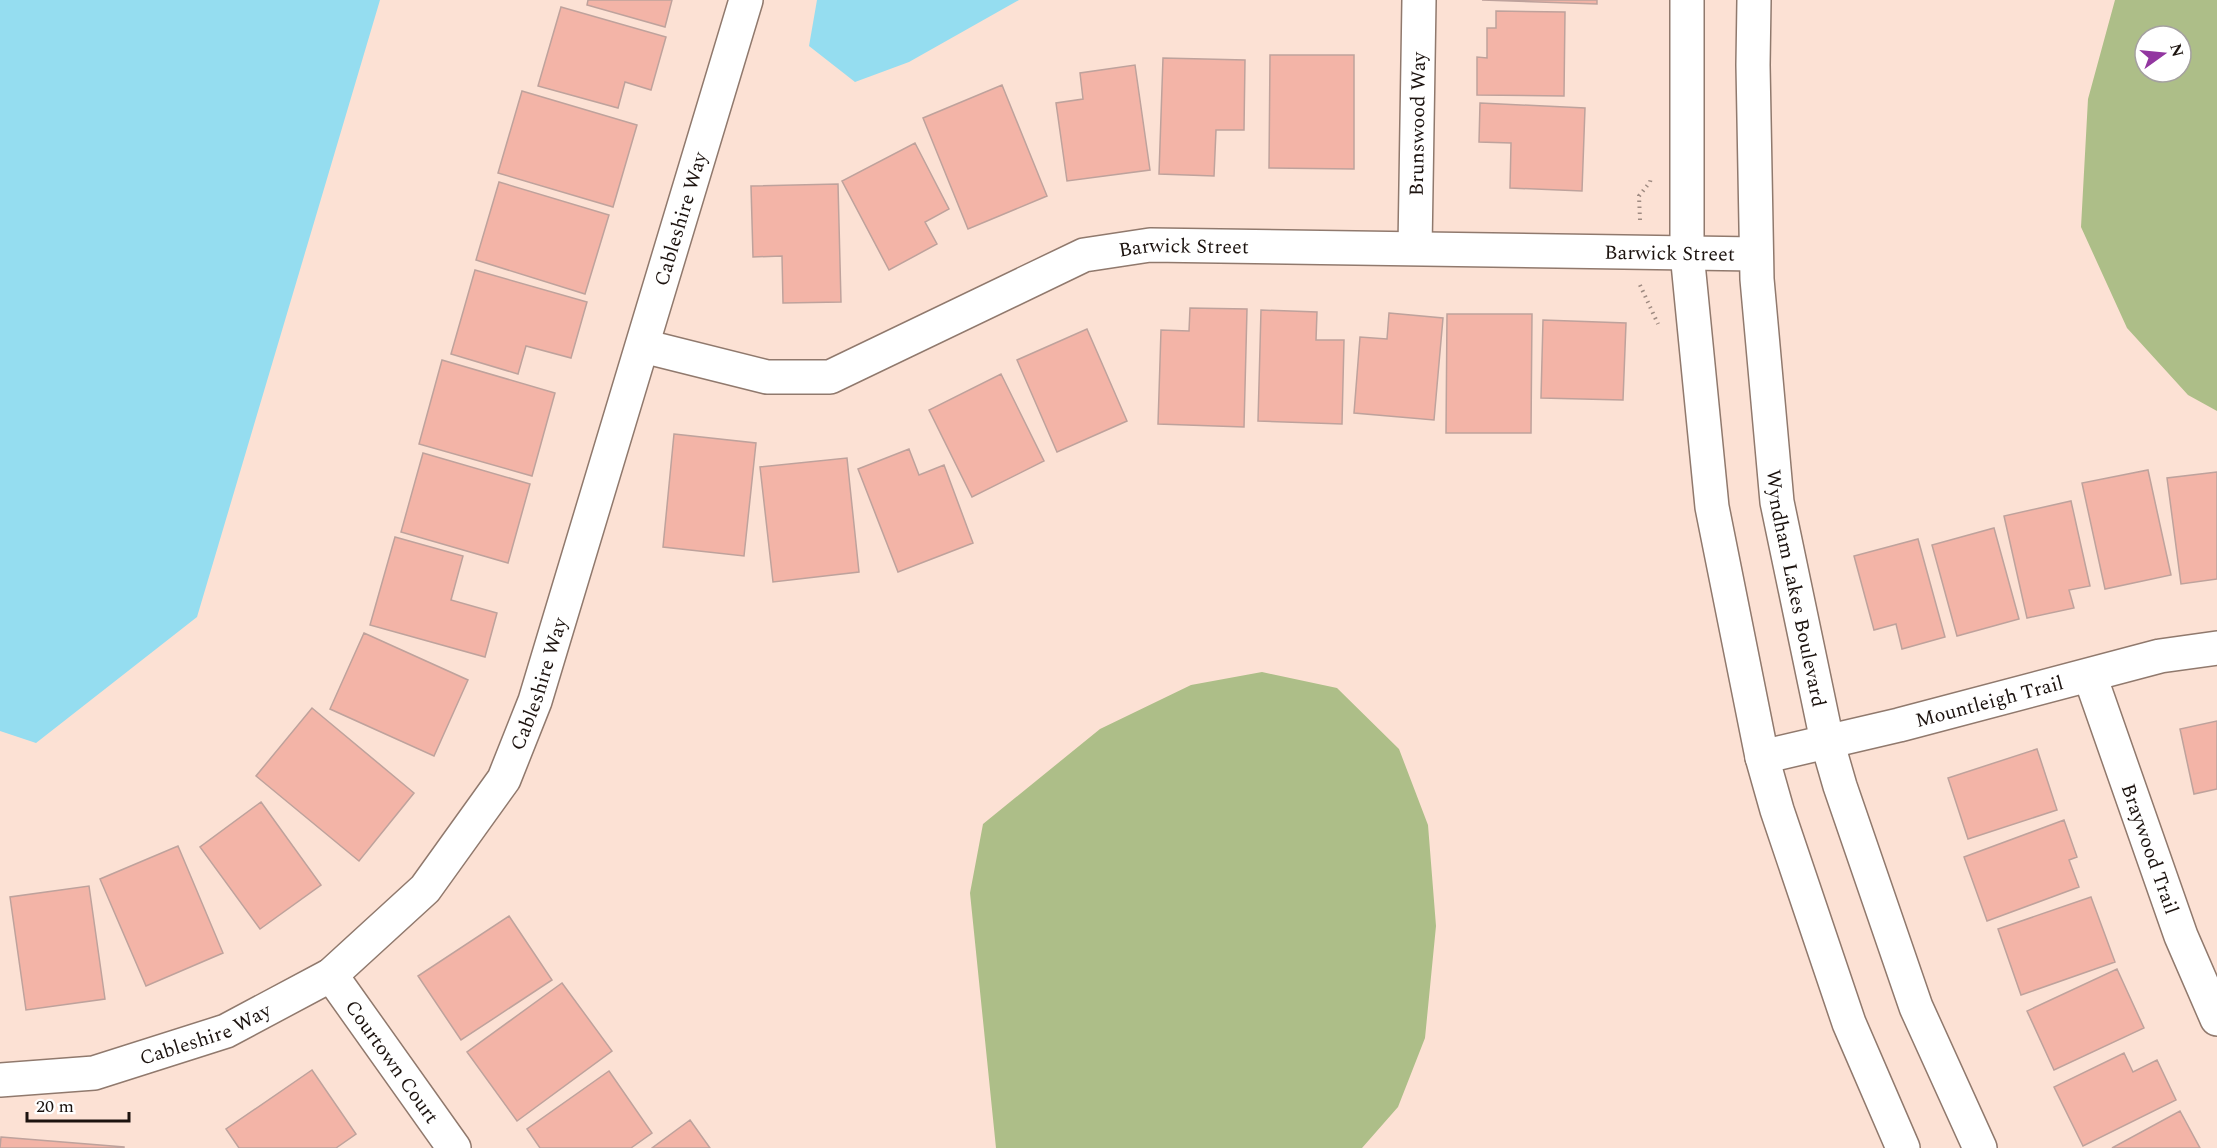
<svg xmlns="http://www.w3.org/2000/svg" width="2217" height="1148" font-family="Spectral,serif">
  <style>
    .green { fill: #adbe88; fill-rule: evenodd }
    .water { fill: #95ddf0 }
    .building { fill: #f3b4a7; stroke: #bea29c; stroke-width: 1.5 }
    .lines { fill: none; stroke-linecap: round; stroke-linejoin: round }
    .minor-casing { stroke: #90796d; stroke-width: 36 }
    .path { stroke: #9e8a81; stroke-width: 4; stroke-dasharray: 1.5 4.5; stroke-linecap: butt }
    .minor { stroke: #fff; stroke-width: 33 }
    .labels { text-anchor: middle; stroke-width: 4.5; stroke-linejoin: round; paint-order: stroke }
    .street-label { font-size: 20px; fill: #1c130f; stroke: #fff }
  </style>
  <rect width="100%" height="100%" fill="#fce1d4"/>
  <path class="green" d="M2115,0h102v411l-29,-16 -61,-67 -46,-101 7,-128zM2145,36h36v36h-36z
    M1262,672l75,16 62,61 29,76 8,101 -11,112 -27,69 -36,41h-366l-26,-255 13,-69 117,-95 91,-44z"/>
  <path class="water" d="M0,0h380l-183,617 -161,126 -36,-12z
    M817,0h202l-110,62 -54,20 -46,-36z"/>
  <path class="building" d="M588,0h84l-7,27 -78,-22z
    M1482,0h115v4z
    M561,7l105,30 -15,53 -26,-8 -7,26 -80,-22z
    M1496,11l69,1 -1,84 -87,-1v-38l10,1v-30h9z
    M1270,55h84v114l-85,-1z
    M1163,58l82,2 -1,70h-28l-2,46 -55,-2z
    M1135,65l15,105 -83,11 -11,-78 27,-4 -3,-26z
    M1002,85l45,111 -79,33 -45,-111z
    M522,91l115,34 -24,82 -115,-34z
    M1480,103l105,5 -3,83 -72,-3 1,-45 -32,-1z
    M915,143l34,66 -24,13 12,22 -48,26 -47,-89z
    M499,182l110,33 -24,79 -109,-34z
    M838,184l3,118 -58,1 -1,-47 -29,1 -2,-71z
    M475,270l112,32 -16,56 -45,-12 -8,28 -67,-20z
    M1190,308l57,1 -3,118 -86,-3 3,-94 28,1z
    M1261,310l56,2 -1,28h28l-2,84 -84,-3z
    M1389,313l54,5 -9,102 -80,-7 6,-76 27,2z
    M1447,314h85l-1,119h-85z
    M1543,320l83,3 -3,77 -82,-2z
    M1087,329l40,92 -70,31 -40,-92z
    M442,360l113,33 -23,83 -113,-32z
    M1001,374l43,87 -72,36 -43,-87z
    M674,434l82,9 -12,113 -81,-9z
    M909,449l10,26 25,-10 29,78 -75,29 -40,-103z
    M423,453l107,31 -22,79 -107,-31z
    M847,458l12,114 -86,10 -13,-115z
    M2148,470l23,105 -66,14 -23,-106z
    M2217,472v107l-36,5 -14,-106z
    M2071,501l19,85 -21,4 5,18 -47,10 -23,-102z
    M1994,528l25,91 -62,17 -25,-91z
    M395,537l68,19 -12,44 46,13 -12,44 -115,-32z
    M1918,539l27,98 -43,12 -6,-25 -22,6 -20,-74z
    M364,633l104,47 -34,76 -104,-47z
    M312,708l102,85 -55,68 -103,-85z
    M2217,721v68l-23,5 -14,-65z
    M2037,749l20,61 -89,29 -20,-61z
    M261,802l60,83 -61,44 -60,-82z
    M2064,820l13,37 -8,3 10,27 -92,34 -23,-64z
    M178,846l45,107 -77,33 -46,-107z
    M89,886l16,113 -79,11 -16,-113z
    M2091,897l24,65 -94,33 -23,-66z
    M509,916l43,64 -91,60 -43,-64z
    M2117,969l27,59 -90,42 -27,-59z
    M562,983l50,68 -95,70 -50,-69z
    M2124,1053l9,19 24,-12 19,40 -93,46 -29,-59z
    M312,1070l44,64 -20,14h-97l-13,-19z
    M609,1071l43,62 -21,15h-91l-13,-19z
    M2180,1111l20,37h-88z
    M690,1120l20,28h-58z
    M1,1137l123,10v1h-124z"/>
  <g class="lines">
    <defs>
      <g id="minor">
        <path d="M1687,0v253l25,254 50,250 15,53 72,213 54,125"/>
        <path id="s1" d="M1754,0l-1,65 4,214 20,223 50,239 13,45 76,221 64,141"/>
        <path id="s2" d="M1415,248l4,-248"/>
        <path id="s3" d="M643,346l124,31h63l254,-122 66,-10 606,9"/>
        <path id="s4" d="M2090,676l91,260 36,83"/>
        <path id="s5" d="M1762,757l137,-32 261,-69 57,-8"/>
        <path id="s6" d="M331,975l123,173"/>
        <path id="s7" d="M0,1080l94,-7 132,-42 105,-56 94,-86 79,-110 31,-78 211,-701"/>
      </g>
    </defs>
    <use href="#minor" class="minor-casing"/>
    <path class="path" d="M1640,220l-1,-24 11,-14 1,-4
      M1640,285l18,39"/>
    <use href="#minor" class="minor"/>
  </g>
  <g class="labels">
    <g class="street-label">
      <text dy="7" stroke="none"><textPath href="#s2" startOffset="124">Brunswood Way</textPath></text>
      <text dy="7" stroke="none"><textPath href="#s7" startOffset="1202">Cableshire Way</textPath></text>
      <text dy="7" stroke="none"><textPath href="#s3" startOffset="573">Barwick Street</textPath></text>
      <text dy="7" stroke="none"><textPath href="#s3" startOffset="1059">Barwick Street</textPath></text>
      <text dy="7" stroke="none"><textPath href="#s1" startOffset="591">Wyndham Lakes Boulevard</textPath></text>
      <text dy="7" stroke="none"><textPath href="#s7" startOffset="716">Cableshire Way</textPath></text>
      <text dy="7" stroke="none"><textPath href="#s5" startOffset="234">Mountleigh Trail</textPath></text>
      <text dy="7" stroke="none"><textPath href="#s4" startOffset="183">Braywood Trail</textPath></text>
      <text dy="7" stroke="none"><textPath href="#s7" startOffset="212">Cableshire Way</textPath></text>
      <text dy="7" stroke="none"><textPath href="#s6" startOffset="106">Courtown Court</textPath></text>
    </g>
  </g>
  <g transform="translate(2163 54) rotate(75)"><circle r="28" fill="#ffffff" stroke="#a4a19f" stroke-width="1.5"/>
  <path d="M0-4.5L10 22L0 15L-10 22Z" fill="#9236a0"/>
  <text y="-9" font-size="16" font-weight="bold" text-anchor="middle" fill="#1c130f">N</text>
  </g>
  <path d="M27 1112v9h102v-9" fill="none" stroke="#1c130f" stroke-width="3"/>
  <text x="36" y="1112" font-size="18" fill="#1c130f" stroke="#ffffff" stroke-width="4.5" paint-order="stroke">20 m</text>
</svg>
